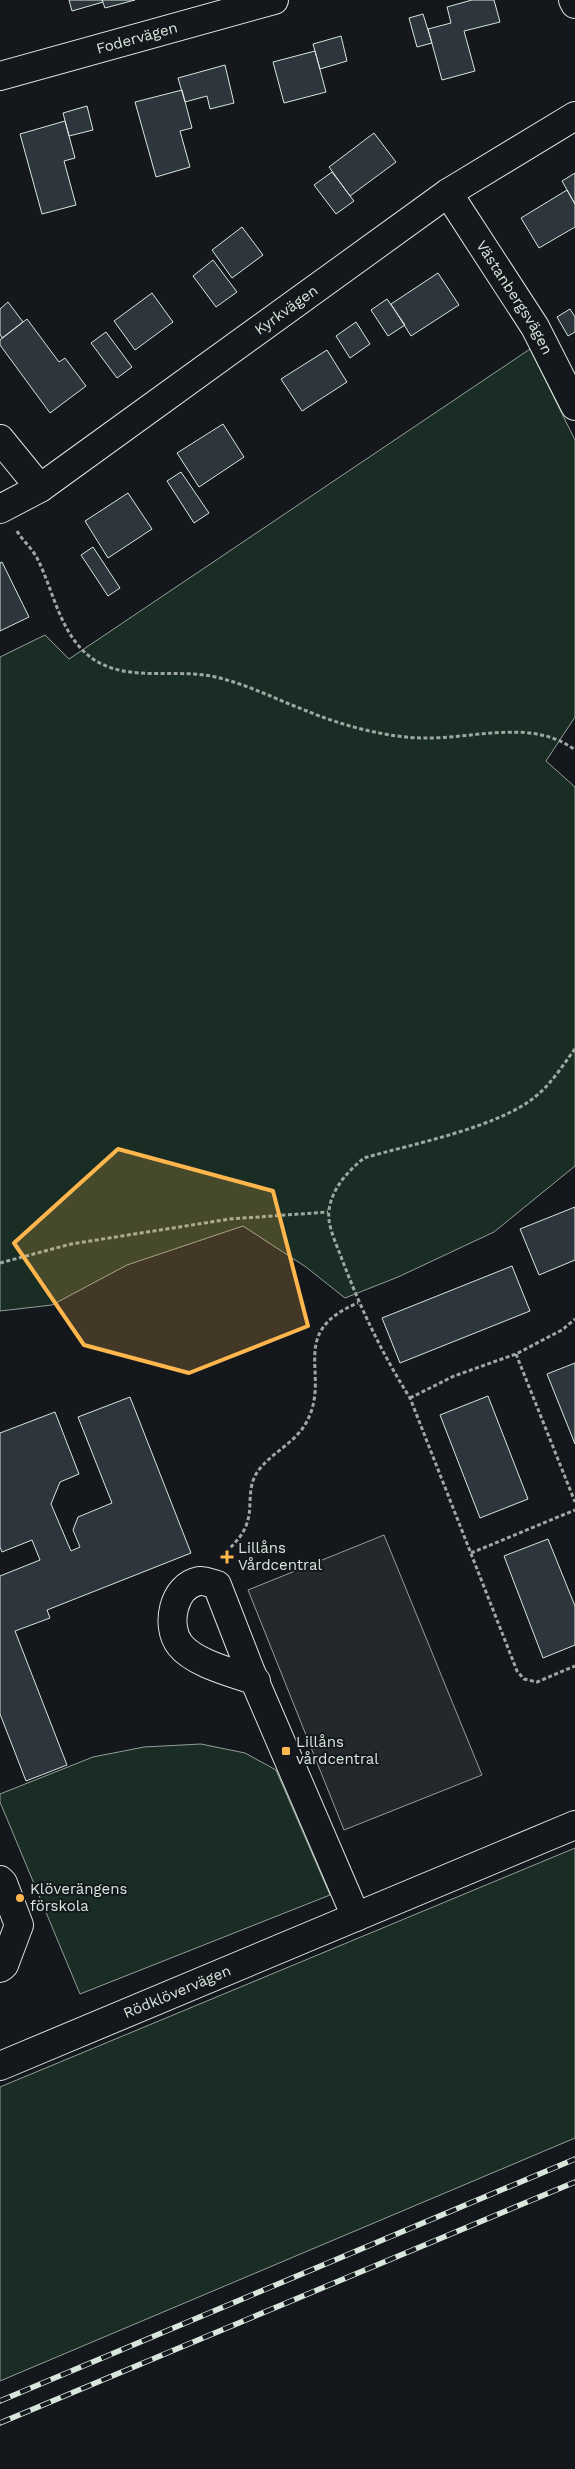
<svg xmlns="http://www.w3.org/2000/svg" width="575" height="2469" font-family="'Work Sans',sans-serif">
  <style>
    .green { fill: #1a2d24; stroke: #939e99 }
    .parking { fill: #24282b; stroke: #939e99 }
    .building { fill: #2c363c; stroke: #d8e6dc }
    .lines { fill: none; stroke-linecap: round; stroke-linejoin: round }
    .minor-casing { stroke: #d8e6dc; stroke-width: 30 }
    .path { stroke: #9da8a2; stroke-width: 3; stroke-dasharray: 4 2.5; stroke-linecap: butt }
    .minor { stroke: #14181c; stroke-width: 28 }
    .rail-casing { stroke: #d8e6dc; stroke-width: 5.5 }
    .rail { stroke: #14181c; stroke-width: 4; stroke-dasharray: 11; stroke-linecap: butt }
    .marked { fill: #ffb74d; fill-opacity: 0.2; stroke: #ffb74d; stroke-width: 4; stroke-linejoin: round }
    .poi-dot { fill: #ffb74d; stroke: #14181c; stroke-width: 2 }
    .labels { text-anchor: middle; stroke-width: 4; stroke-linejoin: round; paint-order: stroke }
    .street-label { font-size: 15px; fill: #d8e6dc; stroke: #14181c }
    .poi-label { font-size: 15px; fill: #d8e6dc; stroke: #14181c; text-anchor: start }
  </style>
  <rect width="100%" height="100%" fill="#14181c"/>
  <path class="green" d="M530,349l45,91v277l-29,44 29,26v379l-81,66 -96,45 -53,21 -39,-31 -63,-41 -116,39 -75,40 -52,6v-654l45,-22 24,24z
    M201,1744l44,9 31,17 54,125 -250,99 -80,-192v-8l93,-37 51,-10z
    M575,1848v290l-575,243v-294z"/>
  <path class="parking" d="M384,1535l98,240 -138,55 -96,-240z"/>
  <path class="building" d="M69,0h33l1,2 -31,9z
    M102,0h33l-30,8z
    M472,0h22l6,22 -36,9 11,40 -33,9 -14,-51 23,-6 -4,-16z
    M423,14l9,29 -15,4 -8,-29z
    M341,36l6,25 -27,8 -7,-25z
    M315,51l11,41 -42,11 -11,-41z
    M225,65l9,38 -24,6 -3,-13 -22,6 -7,-24z
    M182,90l10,38 -12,3 10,36 -34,10 -21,-75z
    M87,106l6,24 -24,6 -6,-23z
    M65,121l10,37 -11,3 12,44 -34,9 -22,-80z
    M374,133l22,29 -46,34 -21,-29z
    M332,172l22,29 -18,13 -22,-29z
    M575,173v31l-13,-23z
    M567,190l8,14v23l-36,21 -18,-30z
    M242,227l21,28 -31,23 -20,-28z
    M213,260l24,32 -21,15 -23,-31z
    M438,273l21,32 -48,31 -20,-32z
    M152,293l21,29 -38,28 -21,-29z
    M387,299l18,26 -17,11 -17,-26z
    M8,302l15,20 -21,16 -2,-4v-25z
    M570,309l5,8v15l-7,4 -11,-19z
    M27,319l32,43 6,-4 21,28 -36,27 -50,-68v-5z
    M356,322l14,22 -20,14 -14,-22z
    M106,332l26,35 -15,11 -26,-35z
    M327,350l20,32 -45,29 -21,-32z
    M223,424l21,33 -45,30 -22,-34z
    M181,472l28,41 -15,10 -27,-42z
    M128,493l24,36 -44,29 -23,-37z
    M93,547l27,41 -12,8 -27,-41z
    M2,562l27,55 -29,14v-68z
    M575,1207v53l-36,15 -19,-46z
    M512,1266l18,45 -130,52 -18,-45z
    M575,1363v81l-28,-70z
    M488,1396l40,103 -48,19 -40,-103z
    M130,1397l61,156 -144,57 3,8 -35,13 52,134 -41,16 -26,-67v-138l40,-16 -8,-20 -30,12 -2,-5v-114l55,-21 24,62 -19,8 -9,22 20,47 9,-4 -7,-17 5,-13 34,-14 -34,-86z
    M548,1539l27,67v39l-32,13 -39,-102z"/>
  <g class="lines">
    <defs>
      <g id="minor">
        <path d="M573,0l2,4"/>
        <path id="s1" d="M0,76l274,-76"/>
        <path id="s2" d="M448,193l87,134 40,79"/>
        <path d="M0,439l40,49"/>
        <path id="s3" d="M0,509l40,-21 408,-295 127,-77"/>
        <path d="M256,1681c-22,-8 -61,-17 -76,-36 -15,-19 -7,-59 19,-64 5,-1 13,3 18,4l33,85 106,247"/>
        <path d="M0,1880l3,3 16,42 -15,40 -4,3"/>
        <path id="s4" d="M0,2066l575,-241"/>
      </g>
    </defs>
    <use href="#minor" class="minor-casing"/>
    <path class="path" d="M17,531c5,9 15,17 20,27 17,33 23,78 56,101 34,23 80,10 118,17 34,7 64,23 96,35 33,14 81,27 117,27 49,1 109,-20 151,12
      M575,1049c-12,16 -23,34 -39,47 -36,31 -124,48 -172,62 -16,13 -32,30 -35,52 -2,14 6,31 11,44 19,51 41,98 70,144l107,273 7,8 13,3 38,-16
      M0,1263l71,-19 159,-25 98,-7
      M516,1354l59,148
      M410,1398l44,-22 62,-22 46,-24 13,-11
      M471,1553l104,-43
      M222,1557c9,-11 21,-20 25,-34 6,-17 -1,-35 11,-52 13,-18 37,-28 48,-48 27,-48 -21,-90 52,-120"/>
    <use href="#minor" class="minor"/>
    <defs>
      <path id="rail" d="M0,2401l575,-242
        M0,2423l575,-241"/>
    </defs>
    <use href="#rail" class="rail-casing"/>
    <use href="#rail" class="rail"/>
  </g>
  <path class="marked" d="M118,1149l155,42 35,135 -119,47 -105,-28 -70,-102z"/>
  <g class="poi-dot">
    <path d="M224.5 1549.5h5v5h5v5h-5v5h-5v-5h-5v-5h5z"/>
    <rect x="281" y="1746" width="10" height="10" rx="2.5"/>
    <circle cx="20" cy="1898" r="5"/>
  </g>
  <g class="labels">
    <g class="street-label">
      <text dy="5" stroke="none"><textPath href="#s1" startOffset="142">Fodervägen</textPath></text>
      <text dy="5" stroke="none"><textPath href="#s2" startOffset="124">Västanbergsvägen</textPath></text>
      <text dy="5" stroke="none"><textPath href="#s3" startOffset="349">Kyrkvägen</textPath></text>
      <text dy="5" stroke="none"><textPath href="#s4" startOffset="192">Rödklövervägen</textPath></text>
    </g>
    <g class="poi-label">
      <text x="238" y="1553">Lillåns<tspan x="238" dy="17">Vårdcentral</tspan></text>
      <text x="296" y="1747">Lillåns<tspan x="296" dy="17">vårdcentral</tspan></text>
      <text x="30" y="1894">Klöverängens<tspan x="30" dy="17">förskola</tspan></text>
    </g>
  </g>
</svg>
